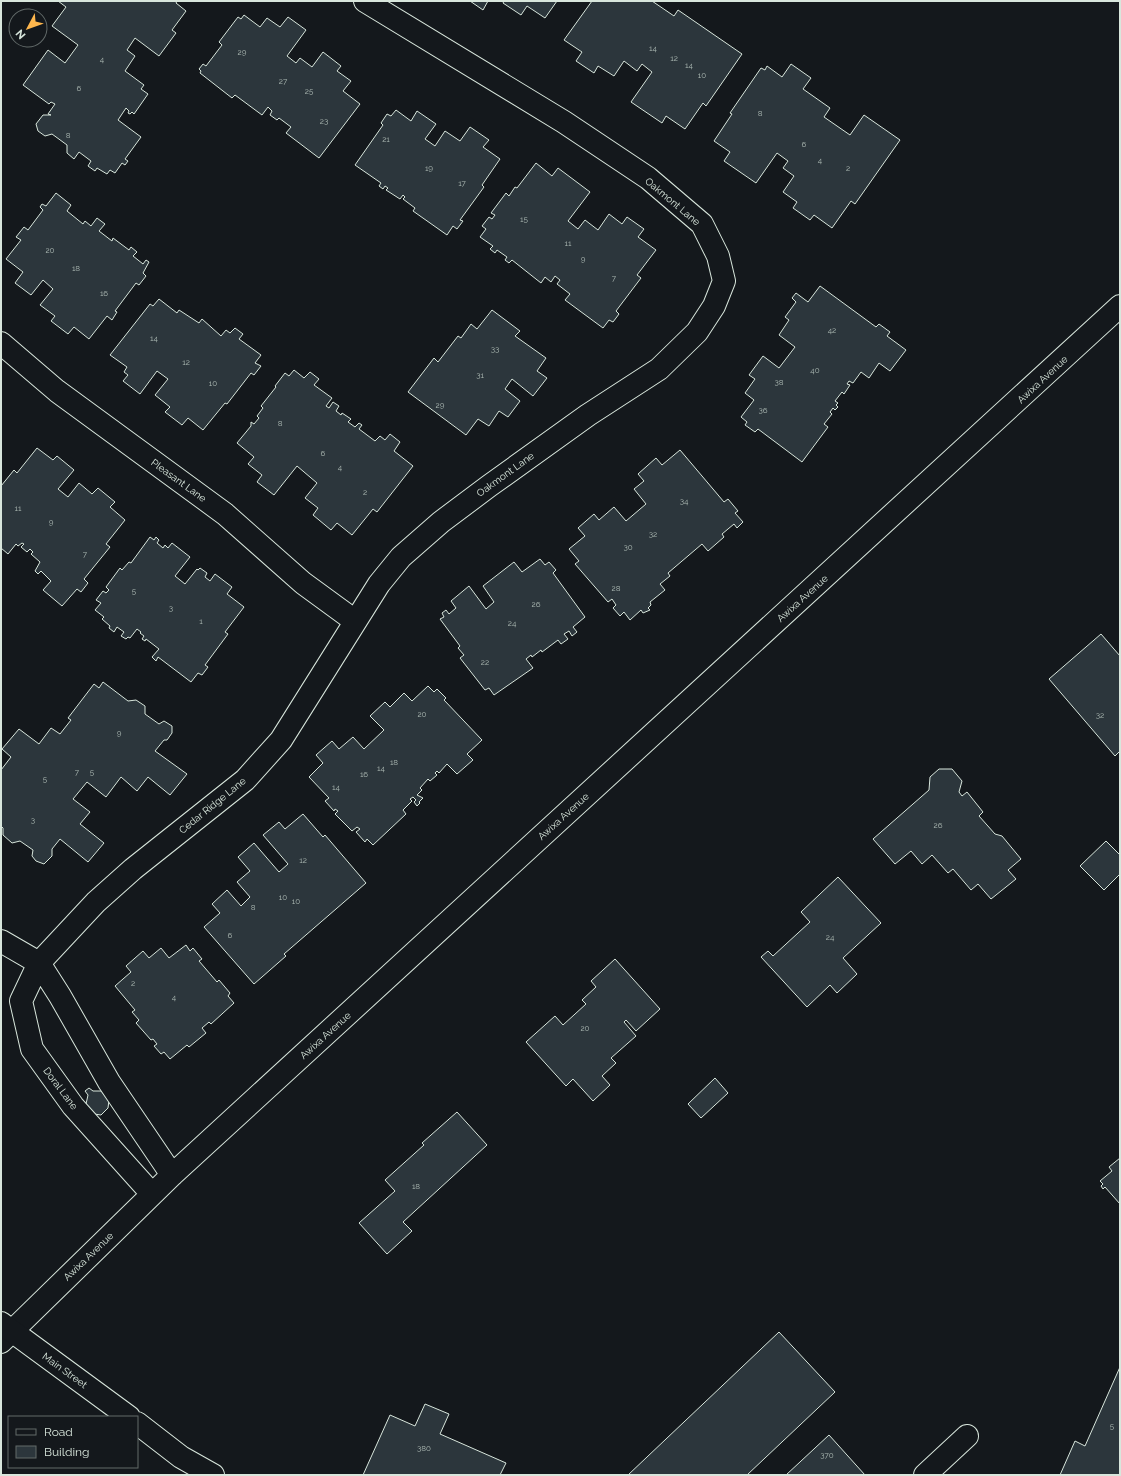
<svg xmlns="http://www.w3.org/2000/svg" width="1121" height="1476" font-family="Raleway,sans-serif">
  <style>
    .building { fill: #2c363c; stroke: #d8e6dc }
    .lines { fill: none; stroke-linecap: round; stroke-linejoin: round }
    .minor-casing { stroke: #d8e6dc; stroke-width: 24 }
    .major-casing { stroke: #d8e6dc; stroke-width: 24 }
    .minor { stroke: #14181c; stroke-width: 22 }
    .major { stroke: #14181c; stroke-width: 22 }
    .labels { text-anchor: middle; stroke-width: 3; stroke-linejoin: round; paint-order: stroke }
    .number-label { font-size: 8px; fill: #adbab4 }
    .street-label { font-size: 10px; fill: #d8e6dc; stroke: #14181c }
  </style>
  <rect width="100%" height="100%" fill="#14181c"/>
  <path class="building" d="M58,1h119l-1,2 10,8 -14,19 4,3 -17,23 -24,-18 -8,12 8,6 -10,15 19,14 -3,4 7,5 -14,20 -2,-2 -2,2 -2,-1 1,-2 -3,-3 -8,12 23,17 -16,22 3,2 -3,4 -3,-2 -7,10 -5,-3 -3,4 -10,-6 -2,3 -7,-5 3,-5 -12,-9 -5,7 -7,-6v-8l-15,-11 -7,2 -7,-5 -2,-7 7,-9h8l-3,-1 7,-10 -4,-2 -2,2 -26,-19 25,-35 17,13 13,-18 -26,-19 14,-19z
    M470,1h18l-5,9z
    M504,1h53l-12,17 -18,-12 -6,9 -18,-12z
    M592,1h60l22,15 4,-6 64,44 -36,52 -3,-3 -18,26 -19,-13 -4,7 -31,-21 21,-30 -10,-8 -5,7 -13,-10 -10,15 -16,-10 -4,7 -18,-12 6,-9 -18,-12z
    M244,15l16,12 7,-9 13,9 8,-10 18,13 -19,26 9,7 4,-5 12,9 11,-15 18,14 -4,5 14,10 -8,10 17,13 -41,54 -33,-25 5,-6 -12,-9 -2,2 -7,-5 2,-4 -4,-4 -6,8 -27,-20 -3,3 -32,-25 1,-2 -2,-2 4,-5 3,2 16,-21 -3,-3 19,-25 3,2z
    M791,64l20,14 -8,11 27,19 -6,9 26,18 14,-20 36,25 -45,64 -4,-3 -19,27 -18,-13 -4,5 -17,-12 4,-6 -14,-10 11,-16 -11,-8 5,-7 -11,-8 -21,30 -32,-22 6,-9 -16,-11 18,-27 -2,-1 31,-45 4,2 2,-4 15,11z
    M396,110l15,11 6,-10 19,13 -11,15 10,7 10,-15 15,10 10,-14 19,13 -6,7 17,12 -18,26 2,2 -24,33 3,1 -6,8 -4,-3 -6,9 -34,-24 2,-3 -12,-9 2,-2 -2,-2 -3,4 -14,-9 2,-2 -3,-2 -2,3 -4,-3 2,-3 -26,-18 28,-40 -2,-2 6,-9 4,2z
    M536,163l16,13 6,-8 32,24 -22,29 10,8 7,-9 13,10 11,-16 13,10 5,-7 17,12 -6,8 18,13 -19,25 4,3 -25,33 3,3 -6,8 -4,-2 -6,8 -38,-28 5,-6 -13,-10 3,-4 -5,-4 -4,6 -6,-5 -4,6 -29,-23 -3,3 -4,-3 2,-3 -10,-7 -2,3 -5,-4 3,-3 -13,-9 6,-8 -4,-3 7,-9 3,2 3,-4 -4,-2 15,-20 3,3 6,-9 2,1z
    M56,193l15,12 -4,6 16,13 2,-3 6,5 6,-8 8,6 -6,7 13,10 1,-3 16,12 2,-3 6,5 -4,4 10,8 3,-4 3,2 -6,11 3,3 -7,9 -3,-2 -21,28 2,1 -5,8 -5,-4 -18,23 -15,-12 -6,7 -17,-13 4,-5 -15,-11 13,-16 -10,-9 -12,15 -16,-12 8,-11 -17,-13 15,-19 -5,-3 8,-10 4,3 15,-20 -3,-3 2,-3 4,2z
    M820,286l56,41 3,-3 11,8 -3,4 19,14 -16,21 -11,-8 -10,15 -8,-6 -8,11 -4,-2 -2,3 3,1 -6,9 -2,-2 -7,9 3,2 -2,2 2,2 -3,3 -2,-2 -3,4 2,2 -8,10 4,3 -26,35 -44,-33 -3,3 -10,-7 2,-3 -6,-5 13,-17 -9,-7 10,-14 -6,-4 14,-19 16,12 16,-21 -16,-12 10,-15 -4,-3 11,-15 -4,-4 4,-5 12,9z
    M159,299l18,14 2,-3 20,13 3,-4 19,17 5,-6 4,3 5,-5 8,6 -4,5 22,16 -6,8 6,3 -7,9 -3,-2 -24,31 -2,-1 -22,27 -15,-12 -6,7 -17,-13 5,-5 -15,-12 13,-16 -11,-8 -17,23 -17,-13 5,-6 -4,-3 3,-5 -17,-12 40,-51 3,2z
    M492,310l28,21 -5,5 31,22 -9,13 10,7 -14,18 -21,-17 -7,10 15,12 -12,16 -9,-6 -10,15 -11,-7 -12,16 -58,-43 26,-34 4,4 20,-26 3,2 10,-14 6,5z
    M294,370l10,8 6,-6 9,7 -5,6 18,13 -6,8 3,2 4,-6 6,4 -3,5 5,4 1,-2 9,6 -3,3 7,5 4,-4 3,2 -3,4 16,12 5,-5 5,4 5,-6 10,8 -6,9 19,15 -36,46 -4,-3 -21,26 -15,-12 -6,7 -18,-15 5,-7 -13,-10 12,-15 -20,-17 -23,29 -17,-13 5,-7 -14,-11 6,-7 -17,-14 14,-17v-4l3,2 5,-6 -2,-2 6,-8 -2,-2 15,-19 -1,-1 10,-13 4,3z
    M37,448l16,12 4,-4 17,14 -16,19 10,8 11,-14 13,11 6,-6 17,14 -5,5 15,13 -19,24 4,3 -26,32 4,4 -7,9 -4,-3 -15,17 -19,-16 8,-9 -10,-10 -3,3 -3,-3 5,-9 -9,-8 2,-2 -3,-3 -3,3 -6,-5 3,-3 -2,-1 -4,3 -2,-2 -8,10 -7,-6v-62l13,-16 3,3z
    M680,450l44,52 4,-3 10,12 -3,2 8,9 -6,6 -3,-4 -12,10 2,3 -16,14 -6,-7 -34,29 2,3 -10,8 5,6 -15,12 1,3 -3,3 2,2 -7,3 -2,-3 -11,10 -6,-8 -4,4 -7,-8 3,-3 -4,-6 -4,3 -33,-38 4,-3 -10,-12 16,-13 -7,-8 16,-14 5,6 15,-13 12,14 20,-17 -12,-15 10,-8 -6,-7 18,-16 6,7z
    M150,537l4,3 2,-3 3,3 -2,3 6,5 2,-3 3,3 4,-5 18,14 -15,19 10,8 12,-15 1,1 2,-2 7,5 -2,4 5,4 5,-7 17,13 -5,7 17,13 -19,25 3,2 -23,31 3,2 -6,8 -4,-2 -7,9 -33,-25 -2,4 -4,-4 7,-8 -13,-10 -1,2 -3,-2 2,-3 -4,-3 1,-1 -4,-3 -7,9 -2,-1 -2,2 -5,-3 3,-4 -7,-5 -3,5 -5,-4 1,-2 -8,-7 2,-2 -9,-7 6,-7 -5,-3 7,-9 3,2 3,-3 -3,-3 14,-19 2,2 7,-8 2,1z
    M540,559l5,6 4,-3 7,8 -3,3 32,44 -12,10 4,5 -5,4 -3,-5 -5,3 4,5 -7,5 -3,-4 -16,12 -1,-2 -9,7 -1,-2 -5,4 7,9 -39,27 -5,-7 -4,2 -25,-32 4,-3 -6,-7 2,-2 -20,-27 4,-2 -2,-4 4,-3 3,4 7,-6 -5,-7 18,-15 17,23 8,-7 -11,-16 31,-24 8,10z
    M1101,634l19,22v95l-5,5 -66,-77z
    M103,682l25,19 8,-1 9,6v8l14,10 5,-3 8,5v7l-5,7h-3l-9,11 32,23 -17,21 -22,-18 -11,14 -16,-14 -15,20 -19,-15 -14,17 17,13 -10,12 24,19 -16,19 -28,-23 -8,10v7l-8,8 -8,-3 -4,-5 1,-6 -13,-9 -8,2 -9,-8v-7l-2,-2v-56l10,-13 -9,-8 17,-20 20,15 12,-16 9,6 11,-14 -3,-2 26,-34 5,4z
    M428,686l6,6 3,-3 9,9 -2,2 38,40 -15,14 6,6 -16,14 -10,-10 -8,9 -2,-2 -2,2 2,2 -7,6 -2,-2 -8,9 2,2 -5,5 6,3 -4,4 1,1 -3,3 -3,-4 2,-2 -3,-3 -3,2 2,2 -9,9 3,4 -33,31 -6,-6 -2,3 -9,-10 4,-3 -3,-2 -5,4 -17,-17 3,-3 -3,-2 -1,2 -9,-10 4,-3 -20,-21 14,-14 -7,-8 16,-14 7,8 14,-12 11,12 20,-19 -14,-14 15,-14 5,5 14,-14 8,8z
    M939,769h13l10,12 -3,11 3,4 5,-4 16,20 -4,4 16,18 7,2 19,23 -13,11 8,9 -25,20 -13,-15 -7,6 -18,-21 -5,4 -16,-18 -10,9 -11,-13 -16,13 -22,-25 56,-49 1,-13z
    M303,814l20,23 2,-2 41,48 -82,71 2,2 -32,28 -50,-57 16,-14 -8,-9 15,-14 14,16 9,-9 -13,-15 13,-11 -12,-14 16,-14 25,29 9,-8 -25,-29 16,-13 6,7z
    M1106,841l14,14v19l-16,16 -24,-24z
    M838,877l43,46 -38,35 14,16 -20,19 -7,-8 -23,22 -46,-50 7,-6 5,5 37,-34 -9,-10z
    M186,945l4,6 3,-3 9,11 -3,2 18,21 2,-2 11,13 -2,3 6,7 -23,21 -2,-2 -7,6 4,5 -17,14 -2,-2 -17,14 -6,-7 -3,2 -7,-8 3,-2 -4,-5 -2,1 -15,-17 3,-3 -7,-8 3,-2 -20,-24 16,-14 -5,-6 17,-15 6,7 12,-10 8,10z
    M615,959l45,50 -24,22 -10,-11 -2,2 12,14 -25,22 5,5 -14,13 8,9 -17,16 -20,-22 -7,7 -40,-44 29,-26 8,9 23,-21 -4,-4 14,-13 -5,-6z
    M715,1078l13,15 -27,25 -13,-14z
    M89,1088l4,3h8l8,9 -1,8 -7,7 -7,-1 -8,-10 2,-9 -3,-4z
    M457,1112l30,33 -84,77 9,9 -25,23 -28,-31 36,-32 -10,-11 39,-35 -2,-2z
    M1120,1158v46l-15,-17 -2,2 -2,-3 2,-2 -3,-3 12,-10 -3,-4z
    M779,1332l56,60 -88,83h-119z
    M1120,1367v108h-60l15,-34 10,5z
    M425,1404l24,10 -9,20 66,29 -6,12h-137l27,-60 25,11z
    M829,1435l36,40h-79z"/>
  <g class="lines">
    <defs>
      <path id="minor" d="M1,343l56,48 168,123 78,69 52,38
        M1,941l38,22 21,33 49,86 63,93
        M152,1194l-79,-88 -41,-57 -11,-48 18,-38 57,-61 37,-33 112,-89 36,-40 98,-156 22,-27 40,-35 48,-36 99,-71 71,-46 38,-37 17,-26 10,-25 -6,-25 -16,-32 -54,-46 -84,-56 -199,-121
        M1,1342l171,-167 948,-869
        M925,1475l42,-39"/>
      <path id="major" d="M1,1323l128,94
        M137,1423l44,34 32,18"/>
    </defs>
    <use href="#minor" class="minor-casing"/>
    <use href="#major" class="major-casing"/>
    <use href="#minor" class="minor"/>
    <use href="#major" class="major"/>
  </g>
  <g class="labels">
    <g class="number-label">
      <text x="653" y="51">14</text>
      <text x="242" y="55">29</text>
      <text x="674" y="61">12</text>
      <text x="102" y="62">4</text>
      <text x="689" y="68">14</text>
      <text x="702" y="78">10</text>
      <text x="283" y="84">27</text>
      <text x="79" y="91">6</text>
      <text x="309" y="94">25</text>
      <text x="760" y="116">8</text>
      <text x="324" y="124">23</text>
      <text x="68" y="138">8</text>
      <text x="386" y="142">21</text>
      <text x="804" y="147">6</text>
      <text x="820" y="163">4</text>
      <text x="429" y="171">19</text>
      <text x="848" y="171">2</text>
      <text x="462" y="186">17</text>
      <text x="524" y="222">15</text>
      <text x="568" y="246">11</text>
      <text x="50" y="253">20</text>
      <text x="583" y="262">9</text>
      <text x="76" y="271">18</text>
      <text x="614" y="281">7</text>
      <text x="104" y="296">16</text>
      <text x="832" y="333">42</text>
      <text x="154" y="341">14</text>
      <text x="495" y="352">33</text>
      <text x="186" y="365">12</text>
      <text x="815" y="373">40</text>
      <text x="480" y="378">31</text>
      <text x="779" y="385">38</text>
      <text x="213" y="386">10</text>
      <text x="440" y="408">29</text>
      <text x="763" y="413">36</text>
      <text x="280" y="426">8</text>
      <text x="323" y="456">6</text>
      <text x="340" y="470">4</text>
      <text x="365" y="495">2</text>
      <text x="684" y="504">34</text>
      <text x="18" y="511">11</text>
      <text x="51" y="525">9</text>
      <text x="653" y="537">32</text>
      <text x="628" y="550">30</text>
      <text x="85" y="557">7</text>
      <text x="616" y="591">28</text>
      <text x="134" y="594">5</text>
      <text x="536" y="607">26</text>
      <text x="171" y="611">3</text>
      <text x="201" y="624">1</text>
      <text x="512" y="626">24</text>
      <text x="485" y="665">22</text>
      <text x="422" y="717">20</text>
      <text x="1100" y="718">32</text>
      <text x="119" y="736">9</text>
      <text x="394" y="765">18</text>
      <text x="381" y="771">14</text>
      <text x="77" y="775">7</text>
      <text x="92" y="775">5</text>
      <text x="364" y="777">16</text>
      <text x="45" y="782">5</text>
      <text x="336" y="790">14</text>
      <text x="33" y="823">3</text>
      <text x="938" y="828">26</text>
      <text x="303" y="863">12</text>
      <text x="283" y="900">10</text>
      <text x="296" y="904">10</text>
      <text x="253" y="910">8</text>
      <text x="230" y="938">6</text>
      <text x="830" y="940">24</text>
      <text x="133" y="986">2</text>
      <text x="174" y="1000">4</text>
      <text x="585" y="1031">20</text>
      <text x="416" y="1189">18</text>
      <text x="1112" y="1429">5</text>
      <text x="424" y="1451">380</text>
      <text x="827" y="1458">370</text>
    </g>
    <g class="street-label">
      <text transform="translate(673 201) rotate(40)" y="4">Oakmont Lane</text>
      <text transform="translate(1042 379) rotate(-43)" y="4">Awixa Avenue</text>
      <text transform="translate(505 474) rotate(-36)" y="4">Oakmont Lane</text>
      <text transform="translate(179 480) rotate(36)" y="4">Pleasant Lane</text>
      <text transform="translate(802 598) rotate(-42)" y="4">Awixa Avenue</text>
      <text transform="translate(212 805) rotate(-39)" y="4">Cedar Ridge Lane</text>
      <text transform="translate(563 816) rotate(-42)" y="4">Awixa Avenue</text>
      <text transform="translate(325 1035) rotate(-42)" y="4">Awixa Avenue</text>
      <text transform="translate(61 1088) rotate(53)" y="4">Doral Lane</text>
      <text transform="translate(88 1256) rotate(-44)" y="4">Awixa Avenue</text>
      <text transform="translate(65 1370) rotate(36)" y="4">Main Street</text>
    </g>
  </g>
  <rect width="1121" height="1476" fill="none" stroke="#d8e6dc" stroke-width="4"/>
  <rect x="8" y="1416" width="130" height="52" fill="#14181c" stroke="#626a69"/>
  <rect x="16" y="1429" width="20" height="6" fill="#14181c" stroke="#626a69"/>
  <text x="44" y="1436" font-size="12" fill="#d8e6dc">Road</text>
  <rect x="16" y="1446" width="20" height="12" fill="#2c363c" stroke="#626a69"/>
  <text x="44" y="1456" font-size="12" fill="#d8e6dc">Building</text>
  <g transform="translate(28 28) rotate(229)"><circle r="19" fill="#14181c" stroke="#626a69"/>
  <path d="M0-3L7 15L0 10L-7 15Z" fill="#ffb74d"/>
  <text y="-6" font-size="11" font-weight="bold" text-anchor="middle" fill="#d8e6dc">N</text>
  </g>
</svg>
